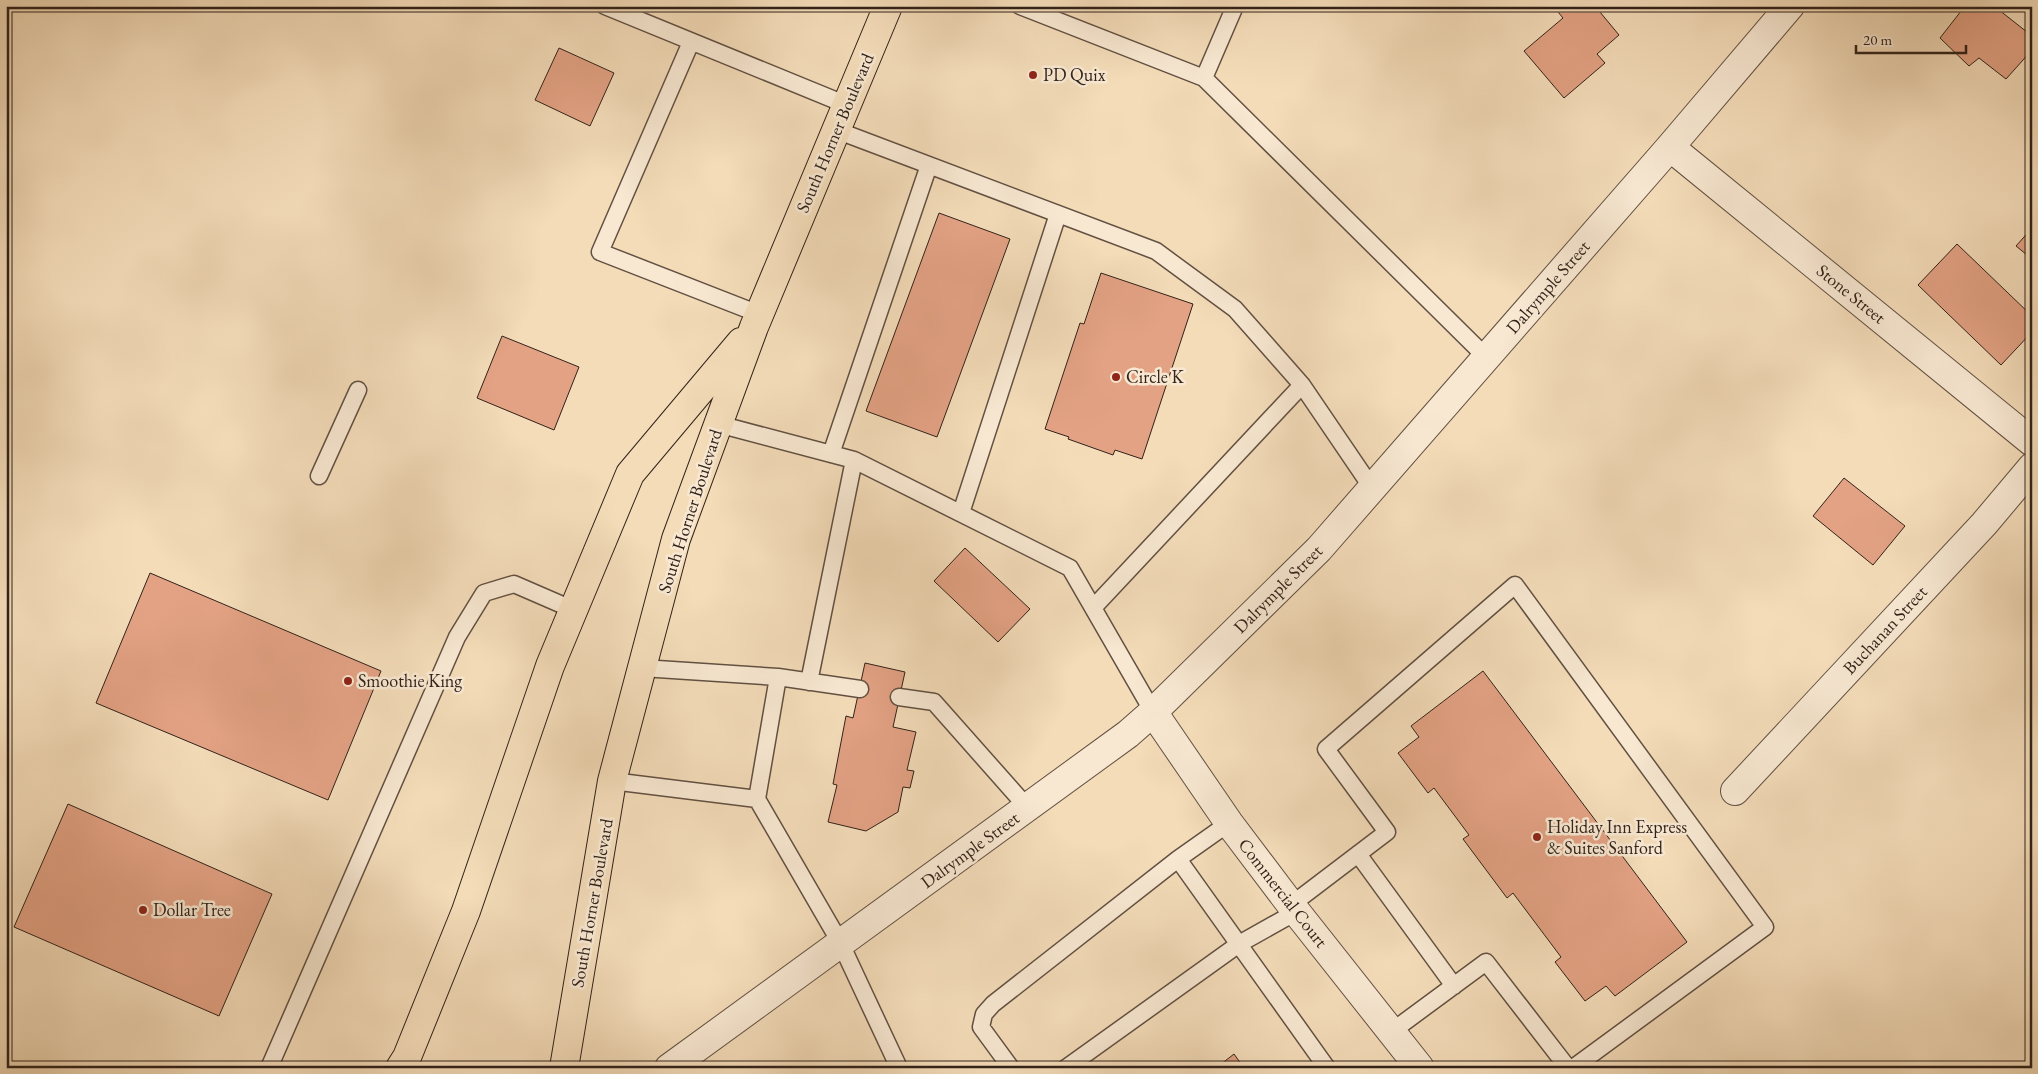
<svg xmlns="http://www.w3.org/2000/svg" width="2038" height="1074" font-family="'EB Garamond',serif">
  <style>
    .building { fill: #e3a284; stroke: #31221a }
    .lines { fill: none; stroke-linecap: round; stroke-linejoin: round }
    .lane-casing { stroke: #625042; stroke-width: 19 }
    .street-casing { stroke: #625042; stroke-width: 30 }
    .primary-casing { stroke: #31221a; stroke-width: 30 }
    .lane { stroke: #f8e8d2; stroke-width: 16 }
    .street { stroke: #f8e8d2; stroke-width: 28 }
    .primary { stroke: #f4dcb9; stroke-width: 28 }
    .poi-dot { fill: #8f2418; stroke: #f8e8d2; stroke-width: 2 }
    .labels { text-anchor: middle; stroke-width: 5; stroke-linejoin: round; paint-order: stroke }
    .poi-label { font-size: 18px; fill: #31221a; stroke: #f8e8d2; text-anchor: start }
    .street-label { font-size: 18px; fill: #31221a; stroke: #f8e8d2 }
  </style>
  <rect width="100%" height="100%" fill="#f4dcb9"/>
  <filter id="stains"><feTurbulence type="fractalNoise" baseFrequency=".004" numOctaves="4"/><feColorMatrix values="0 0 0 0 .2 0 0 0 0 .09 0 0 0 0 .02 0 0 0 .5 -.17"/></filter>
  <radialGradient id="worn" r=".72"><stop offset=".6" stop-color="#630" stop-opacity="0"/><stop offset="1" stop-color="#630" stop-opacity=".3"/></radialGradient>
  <path class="building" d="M1553,6h42l24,29 -22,19 8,9 -41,35 -40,-47 39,-33z
    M1965,6h29l38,30v14l-26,29 -27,-21 -10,8 -29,-28z
    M559,48l55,25 -24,53 -55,-26z
    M939,213l71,26 -73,198 -71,-26z
    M2032,228v31l-16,-13z
    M1957,244l75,72v16l-31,33 -83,-80z
    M1101,273l92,31 -51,155 -27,-9 -2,5 -45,-16 1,-2 -24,-8 35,-106 4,1z
    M502,336l77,31 -25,63 -77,-32z
    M1844,478l61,48 -32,39 -60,-49z
    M965,548l65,61 -32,33 -64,-61z
    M150,573l231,98 -53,129 -232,-97z
    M865,663l40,9 -12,55 23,5 -9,38 7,1 -4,17 -7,-1 -5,25 -32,19 -38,-9 9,-37 -4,-1 13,-68 7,2z
    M1483,671l204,271 -72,54 -9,-10 -21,15 -30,-39 6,-5 -48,-64 -6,5 -44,-59 6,-4 -35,-47 -6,5 -30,-40 21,-16 -8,-11z
    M68,804l204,90 -53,122 -205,-89z
    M1234,1054l10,14h-28z"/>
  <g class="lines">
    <defs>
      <path id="lane" d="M605,6l242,99
        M1020,6l184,72
        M1235,6l-31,72 282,279
        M691,42l-91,210 159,62
        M836,130l320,121 79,58 67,76
        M718,424l136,36 -45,222
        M831,454l98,-289
        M854,460l216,108 83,144
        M319,476l39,-86
        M961,513l97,-299
        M1093,608l209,-223 70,103
        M642,668l136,9 -21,122 84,145 58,124
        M778,677l82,12
        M899,697l35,5 93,105
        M612,781l145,18
        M1358,854l96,132
        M1178,859l51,-36
        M1291,905l96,-73 -61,-83 189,-164 250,342 -192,141
        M1391,1032l95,-70 82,106
        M269,1068l188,-431 27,-44 30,-9 60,26
        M1011,1068l-30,-41 3,-13 9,-10 185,-145 149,209
        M1066,1068l173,-124 57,-32"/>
      <path id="street" d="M1670,147l362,295
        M1153,712l76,111 62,82 129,163
        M1735,791l249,-267 48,-57
        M669,1068l459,-334 25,-22 166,-163 351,-402 120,-141"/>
      <path id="primary" d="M400,1068l7,-11 59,-146 84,-245 80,-192 111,-132
        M564,1068l48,-287 64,-242 78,-212 134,-321"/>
    </defs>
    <use href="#lane" class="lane-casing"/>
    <use href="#street" class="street-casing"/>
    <use href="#primary" class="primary-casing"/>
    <use href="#lane" class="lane"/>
    <use href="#street" class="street"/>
    <use href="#primary" class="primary"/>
  </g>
  <g class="poi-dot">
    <circle cx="1033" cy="75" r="5"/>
    <circle cx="1116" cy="377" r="5"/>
    <circle cx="348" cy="681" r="5"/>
    <circle cx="1537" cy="837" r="5"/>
    <circle cx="143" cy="910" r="5"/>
  </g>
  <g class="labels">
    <g class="poi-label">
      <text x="1043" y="81">PD Quix</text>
      <text x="1126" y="383">Circle K</text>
      <text x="358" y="687">Smoothie King</text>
      <text x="1547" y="833">Holiday Inn Express<tspan x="1547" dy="21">&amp; Suites Sanford</tspan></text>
      <text x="153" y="916">Dollar Tree</text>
    </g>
    <g class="street-label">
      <text transform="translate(835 133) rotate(-67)" y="6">South Horner Boulevard</text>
      <text transform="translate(1548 287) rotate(-49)" y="6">Dalrymple Street</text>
      <text transform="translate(1851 294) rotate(39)" y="6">Stone Street</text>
      <text transform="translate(690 511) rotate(-72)" y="6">South Horner Boulevard</text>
      <text transform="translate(1278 589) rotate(-45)" y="6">Dalrymple Street</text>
      <text transform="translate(1885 630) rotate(-47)" y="6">Buchanan Street</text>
      <text transform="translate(970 850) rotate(-36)" y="6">Dalrymple Street</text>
      <text transform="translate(1283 893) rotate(52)" y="6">Commercial Court</text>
      <text transform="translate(592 903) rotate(-80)" y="6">South Horner Boulevard</text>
    </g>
  </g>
  <rect width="2038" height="1074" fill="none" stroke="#f4dcb9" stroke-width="25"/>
  <rect x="8" y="8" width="2023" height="1059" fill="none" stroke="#31221a" stroke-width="2.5"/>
  <rect x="12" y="12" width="2013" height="1049" fill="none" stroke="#31221a"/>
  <path d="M1856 45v8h110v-8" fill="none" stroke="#31221a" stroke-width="2.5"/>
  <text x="1863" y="45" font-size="15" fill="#31221a" stroke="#f8e8d2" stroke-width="4" paint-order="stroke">20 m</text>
  <rect width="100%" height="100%" filter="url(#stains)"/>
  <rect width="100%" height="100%" fill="url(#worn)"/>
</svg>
